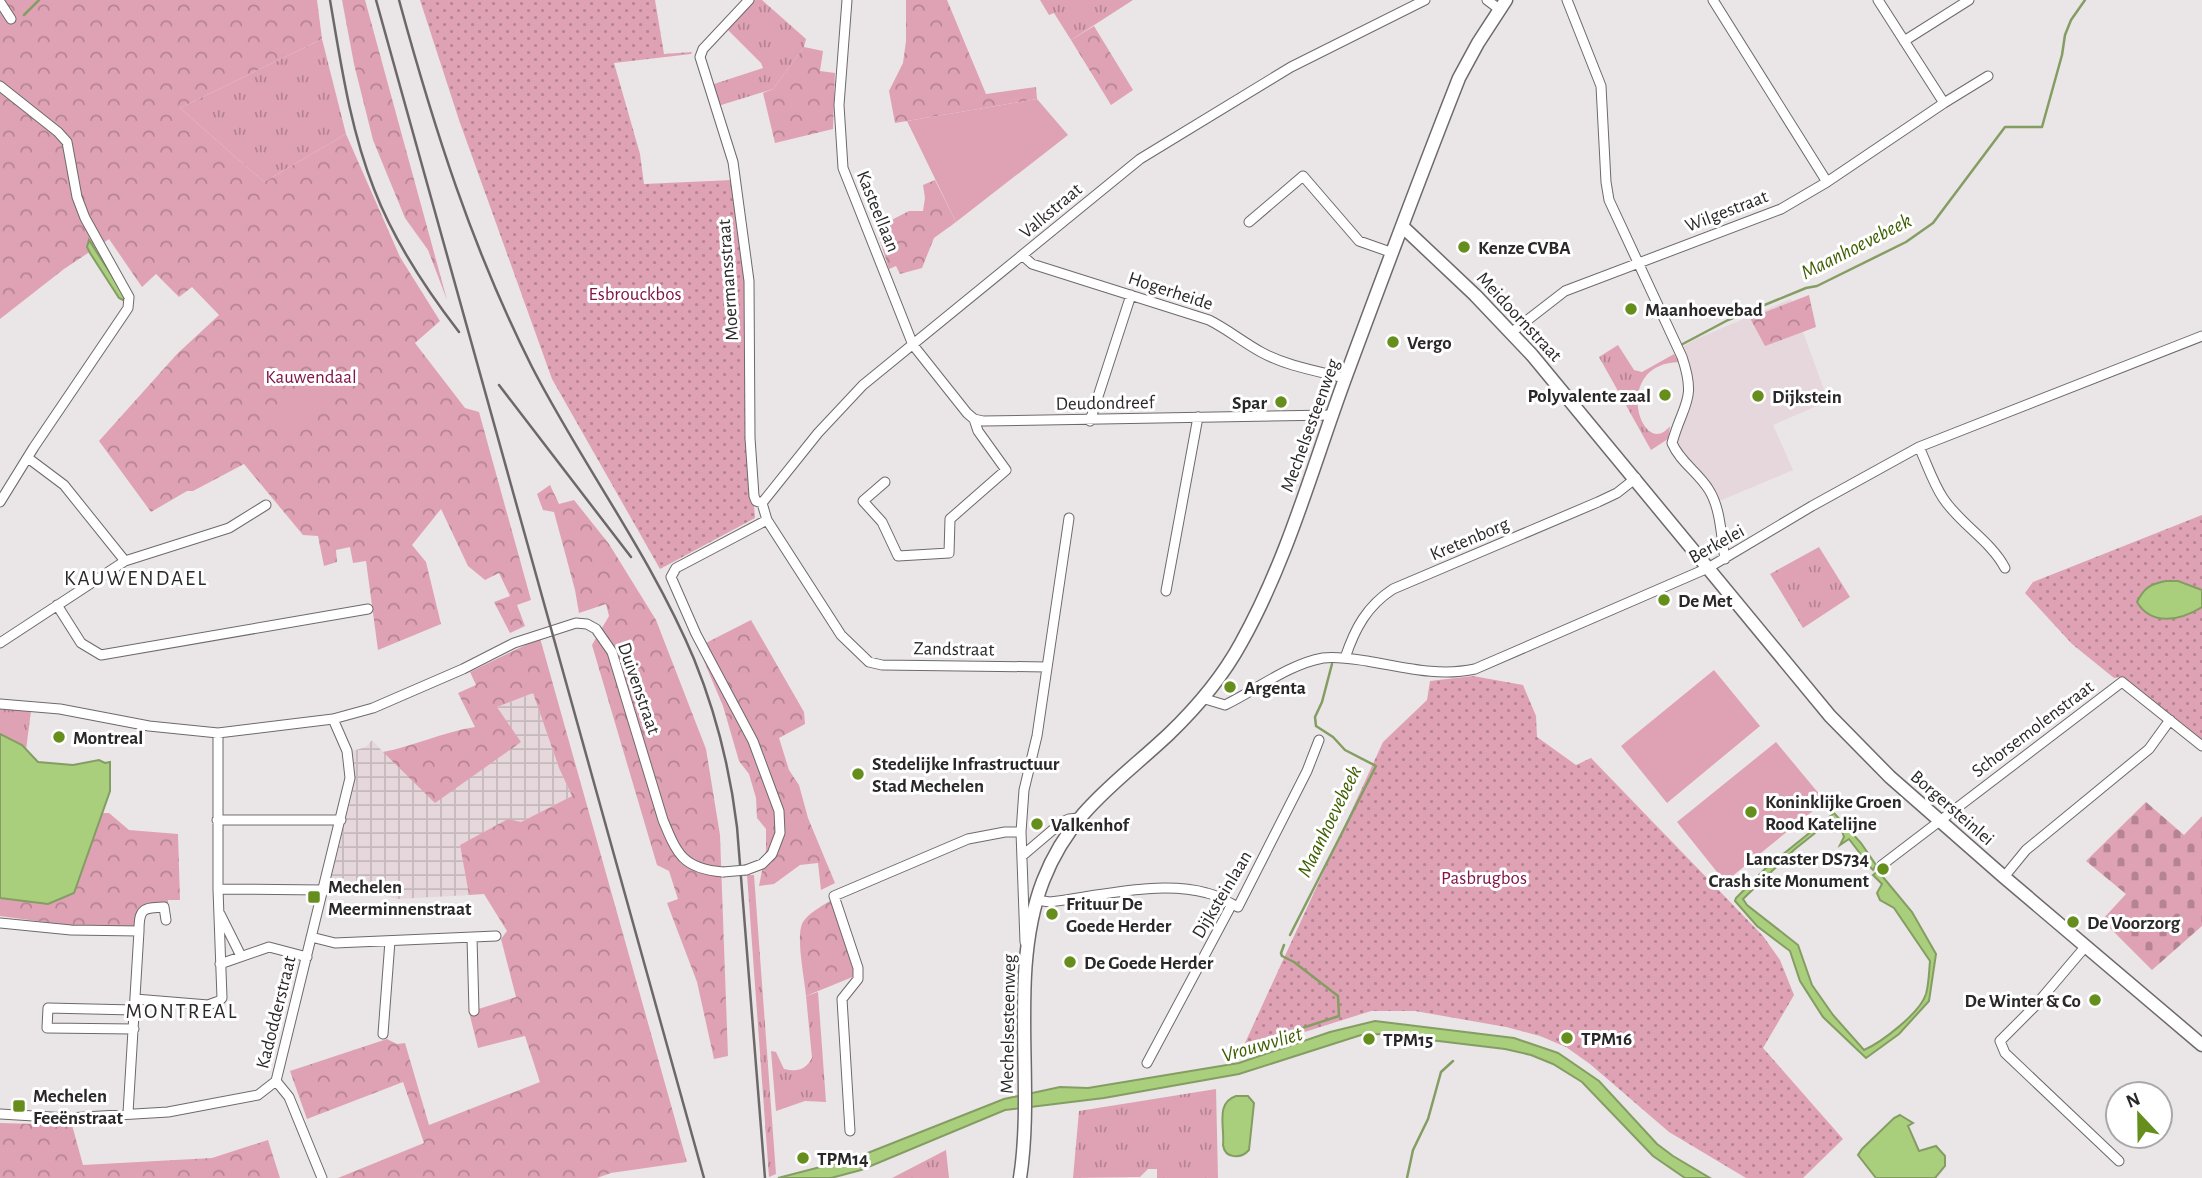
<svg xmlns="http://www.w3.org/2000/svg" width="2202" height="1178" font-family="'Alegreya Sans',sans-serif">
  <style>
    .built { fill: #e5d7db }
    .industrial { fill: url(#industrial-grid) }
    .grass { fill: url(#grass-tufts) }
    .forest { fill: url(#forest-crowns) }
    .cemetery { fill: url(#cemetery-stones) }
    .park { fill: url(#park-dots) }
    .pitch { fill: #dfa2b4 }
    .water { fill: #aacf7c; stroke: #849d63; stroke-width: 2 }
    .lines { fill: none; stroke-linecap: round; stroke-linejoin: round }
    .stream { stroke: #849d63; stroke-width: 2.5 }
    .street-casing { stroke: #6e6a6b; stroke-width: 11 }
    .secondary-casing { stroke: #6e6a6b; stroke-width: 15 }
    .street { stroke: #fff; stroke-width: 9 }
    .secondary { stroke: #fff; stroke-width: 12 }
    .rail { stroke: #6c6869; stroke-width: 2.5 }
    .street-bridge-casing { stroke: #6e6a6b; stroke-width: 11; stroke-linecap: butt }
    .street-bridge { stroke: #fff; stroke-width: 9 }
    .poi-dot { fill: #658e1d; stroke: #fff; stroke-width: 2.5 }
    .labels { text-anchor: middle; stroke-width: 6; stroke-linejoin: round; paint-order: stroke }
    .street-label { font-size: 19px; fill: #2a2829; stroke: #fff }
    .poi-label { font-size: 19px; font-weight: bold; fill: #2a2829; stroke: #fff; text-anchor: start }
    .park-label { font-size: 19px; fill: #821647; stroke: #fff }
    .water-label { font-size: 21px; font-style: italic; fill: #3f5e00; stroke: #fff }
    .neighbourhood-label { font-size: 21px; letter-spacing: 2px; fill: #2a2829; stroke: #fff }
  </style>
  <defs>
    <pattern id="industrial-grid" width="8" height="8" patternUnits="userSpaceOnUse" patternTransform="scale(1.75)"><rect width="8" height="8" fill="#e5d7db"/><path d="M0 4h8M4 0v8" fill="none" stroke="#c5b9bc"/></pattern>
    <pattern id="grass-tufts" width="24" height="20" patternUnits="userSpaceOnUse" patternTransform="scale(1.75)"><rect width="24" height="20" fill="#dfa2b4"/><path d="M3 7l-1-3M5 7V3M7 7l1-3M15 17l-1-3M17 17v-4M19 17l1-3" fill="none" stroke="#b58492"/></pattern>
    <pattern id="forest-crowns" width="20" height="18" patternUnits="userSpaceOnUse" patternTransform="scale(1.75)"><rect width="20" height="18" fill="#dfa2b4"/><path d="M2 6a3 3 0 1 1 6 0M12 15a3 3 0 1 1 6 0" fill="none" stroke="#b58492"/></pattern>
    <pattern id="cemetery-stones" width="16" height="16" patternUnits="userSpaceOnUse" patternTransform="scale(1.75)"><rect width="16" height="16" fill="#dfa2b4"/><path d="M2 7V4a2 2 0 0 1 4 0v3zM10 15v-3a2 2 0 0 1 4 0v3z" fill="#b58492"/></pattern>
    <pattern id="park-dots" width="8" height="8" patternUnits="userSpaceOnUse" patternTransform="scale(1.75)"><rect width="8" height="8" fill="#dfa2b4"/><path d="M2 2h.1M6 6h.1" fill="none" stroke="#b58492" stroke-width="1.8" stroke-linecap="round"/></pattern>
  </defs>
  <rect width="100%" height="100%" fill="#eae5e6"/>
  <path class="built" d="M1791,299l37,102 -55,24 20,45 -74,31 -34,-42 -8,-16 15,-52 -9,-44 11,-7z"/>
  <path class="industrial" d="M533,693l26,75 13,28 -51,26 -61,23 9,50 -71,4 -68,-17 22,-88 2,-21 -2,-22 14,-4 6,-7 11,12 138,-9 -24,-36z"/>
  <path class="grass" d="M752,0h10l44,39 -2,8 -31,42 -55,17 -7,-21 52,-17 -2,-5 -35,-35z
    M1040,0h93l-62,40 -17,-27 -5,2z
    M322,39l24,95 -82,48 -84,-74z
    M1618,345l16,25 8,2 32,-18 5,8c-69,2 -37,100 -9,64l-2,13 -17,11 -52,-93z
    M1819,547l31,50 -47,31 -33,-54z
    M0,709l31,2 -5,39 -12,-10 -14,-6z
    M747,875h7l22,299 -7,3z
    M818,992l8,110 -21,-1 -29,10 -5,-60 5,1 8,17c14,3 21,1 28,-11l-6,-62z
    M1216,1089l2,89h-61v-9h-9l-8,8 -67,1 6,-67z
    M946,1150l3,28h-57z"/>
  <path class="forest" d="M0,0h317l5,39 -142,69 84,74 82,-48 54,123 40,64 -25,22 50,65 14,4 52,188 -14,5 8,21 -15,7 -16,-31 16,-6 -11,-23 -14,7 -17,-14 -27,-57 -29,36 14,17 15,62 -63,26 -12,-89 -13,2 -3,-16 -14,3 1,12 -13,4 -6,-30 -15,-1 -59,-71 -51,27h-6l-36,21 -52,-71 78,-87 42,-39 -27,-28 -13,10 -23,-23 -14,13 -33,-48 -45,30 -64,50z
    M342,0h23l82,300 -19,-50 -23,-32 -32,-78 -19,-76z
    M906,0h41l39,94 50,-7 1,12 -142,24 -6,-32 14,-28 3,-22z
    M1094,26l39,64 -22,15 -40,-65z
    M804,47l19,4 -3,20 15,2 -2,56 -58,14 -12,-50 10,-4z
    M935,180l21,42 -22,16 -12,30 -22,6 -4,-8 -7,3 -13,-41 33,-17h14l2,-13 -2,-13z
    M1809,295l7,32 -51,19 -15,-28z
    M550,485l9,19 15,-4 35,44 47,76 50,129 14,86 8,221 -14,3 -17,-77 -30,-79 11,-4 -9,-28 -12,-6 -65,-220 17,-29 -3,-12 -27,9 -4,-23 -21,-78 -11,-2 -6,-16z
    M751,620l53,92 1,12 -26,14 10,32 10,15 9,33 27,65 -14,7 -3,-27 -18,2 -26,19 -15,2 7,-36v-21l-9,-11 -1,-20 -7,-24 -10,-13 -16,-55 -25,-59z
    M540,638l147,524 -76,11 -14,5h-259l86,-35 -21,-61 -96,37 -17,-48 97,-32 10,5 8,-1 24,82 111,-43 -15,-46 -47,12 -9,-36 47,-15 -15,-58 6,-8 -23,-37 -15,1 -9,-50 48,-26 13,3 51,-26 -13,-28 -26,-75 -36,14 24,35 -86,61 -52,-51c31,-6 60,-20 92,-25l-17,-34 18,-8 -6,-13z
    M102,813h7l20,17 49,4 2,66h-12l-1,11h-29v15h-65l-73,-10v-18l48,6 48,-72z
    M830,901l4,6 21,69 -49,20c-1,-16 -11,-61 -3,-74 6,-9 17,-15 27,-21z
    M0,1123l72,2 11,40 129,-7 56,-18 12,38h-280z"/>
  <path class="cemetery" d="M2146,802l38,33 18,-19v110l-50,44 -50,-50 24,-26 -40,-33z"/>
  <path class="park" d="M420,0h235l9,54 28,-2 -1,2 -77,9 26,91 4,30 88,-4 13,102 1,118 9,118 -95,51 -108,-190 -93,-259z
    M2202,515v227l-80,-65 -8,1 -42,-34 -47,-51 8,-11z
    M1473,676l50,9 13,31 1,21 39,28 15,-7 172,178 17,24 14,35 -31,53 80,91 -40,39h-57l-77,-46 -79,-68 -24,-17 -26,-11 -34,-9 -91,-16h-44l-117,37 -9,-5 138,-301 44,-42 3,-19z"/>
  <path class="pitch" d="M1037,99l31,36 -112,87 -49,-101z
    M325,370l18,23 -55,48 -17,-19z
    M1714,670l46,56 -93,77 -46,-57z
    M1776,742l49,59 -100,81 -48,-60z"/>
  <path class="water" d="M89,240l34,53 2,5 -2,2 -4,-2 -29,-45 -3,-6z
    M2166,581h12l24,9v17c-21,13 -50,20 -65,-5 7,-14 13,-18 29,-21z
    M0,734l22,11 16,17 35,3 26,-5 6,3 5,-1v29l-36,102 -26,11 -48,-6z
    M1834,813l27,30 15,22 -3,5 -12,-12 1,-2 -13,-17 -9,6 4,-8 -4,-12 -4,-3h-7l-34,27 -52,50 4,6 51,40 14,40 21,30 31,35c18,-8 56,-37 62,-56 3,-11 3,-23 4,-33l-36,-53 -14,-8 -3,-7 5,-9 -9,-9 5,-4 34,41 24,42 -7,47 -30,33 -33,24 -43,-41 -23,-36 -10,-30 -33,-25 -22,-25 1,-3 30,-30z
    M1375,1021l139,17 44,15 41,28 58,63 16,12 37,22h-25l-32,-22 -71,-74 -29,-18 -22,-9 -26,-6 -125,-15 -19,1 -122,39 -135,24 -99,12 -144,60 -30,8h-53l77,-20 149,-59 56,-12 28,1 151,-25 91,-31z
    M1236,1096h12l6,7 -5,47c-8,9 -24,9 -26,-5 2,-18 -8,-42 13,-49z
    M1900,1115l13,8 -5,3 11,25 17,-5 9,10v10l-10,12h-59l-18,-23 4,-6 32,-31z"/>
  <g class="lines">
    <path class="stream" d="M24,15l15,-15
      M1679,346l49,-26 78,-32 11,-2 89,-44 27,-19 72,-96h37l20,-72 3,-20 6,-15 14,-20
      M1290,935l86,-169 -31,-16 -12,-13 -17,-11 -1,-9 7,-15 10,-38
      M1250,1045l89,-29 -1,-20 -44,-34 -12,-6 -1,-3 3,-8
      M1407,1178l6,-28 15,-31 13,-47 12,-11"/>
    <defs>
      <path id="street" d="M749,0l-46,49 -3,8 33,105 16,119 1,157 4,58 2,5 6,2
        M847,0l-8,105 4,63 70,177 54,68 7,6 9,2 350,-6
        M1487,0l12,9
        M1567,0l34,86 5,96 3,18 73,157c15,44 1,46 -10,86 8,19 26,29 37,47 12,19 12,47 16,69
        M1713,0l114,182
        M1878,0l66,103 44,-27
        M0,2l11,17
        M1904,41l65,-41
        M0,86l58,46 9,10 10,55 8,21 44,79 -1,11 -6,9 -88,130 -34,55
        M1249,222l54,-46 56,65 34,12
        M1023,256l9,8 177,56c18,9 34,22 52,32 25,14 56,19 84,26
        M1512,332l53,-41 216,-82 46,-27 117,-79
        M1090,421l41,-126
        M1919,447c8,17 14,36 24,51 17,26 48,43 62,70
        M28,458l36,27 61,76
        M885,482l-22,19 19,21 16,34 51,-3 1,-34 56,-49 -28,-39 -4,-12
        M1166,591l32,-174
        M57,605l24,38 20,12 267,-46
        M0,643l125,-82 104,-33 37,-23
        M1345,658c10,-30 22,-52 48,-69l205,-87 19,-9 19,-15
        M1047,667l-165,-2 -13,-3 -28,-27 -74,-115 -5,-17 56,-70 45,-48 277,-226 151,-92 134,-67
        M1202,698l23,7c31,-15 64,-41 98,-47 14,-2 30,1 44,3 36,6 71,16 108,8l233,-101 104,-62 107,-59 283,-111
        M0,704l60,5 89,17 69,7 115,-14 40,-11 90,-39 51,-26 62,-20 11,1 9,5 16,23 51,168c14,34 20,49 60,52
        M217,820h124
        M1021,832l3,-42 13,-54 32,-218
        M1022,856l40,-34 7,-3 9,-1
        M1882,865l240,-183 80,64
        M746,870l16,-6 10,-10 8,-21 -1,-22 -26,-70 -57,-107 -25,-57 5,-9 91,-48
        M2004,877l22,-27 123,-101 21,-29
        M218,889l104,1
        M1036,900l14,2c48,-6 110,-22 157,-9 9,2 17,7 25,11
        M220,914l21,42
        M0,923l71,7 68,1 -11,182
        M139,931c0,-23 4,-23 25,-24l2,13
        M311,937l24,6 161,-7
        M472,938l2,73
        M2085,947l-50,59 -35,35 5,12 114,108
        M220,964l49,-17 38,10
        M135,999l73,6 11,-4 3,-3 -4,-109v-156
        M134,1029l-87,-1 1,-20 86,2
        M383,1034l7,-93
        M1147,1063l85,-159 6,3 69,-136 12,-31
        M276,1081l13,16 33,81
        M0,1114l68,4 100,-6 90,-17 18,-14 74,-303 -3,-27 -14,-32
        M850,1131l-8,-132 16,-20v-11l-24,-72 134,-57 37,-7h16l4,110"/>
      <path id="secondary" d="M1403,227l72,68 57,60 298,361 60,61 114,100 198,168
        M1020,1178c15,-96 -12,-206 23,-297 27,-70 75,-99 126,-147 27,-26 54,-58 72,-91 47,-84 72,-178 105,-267 37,-100 74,-199 113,-298l19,-35 28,-43"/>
    </defs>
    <use href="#street" class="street-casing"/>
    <use href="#secondary" class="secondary-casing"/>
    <use href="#street" class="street"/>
    <use href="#secondary" class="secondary"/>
    <path class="rail" d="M330,0c11,64 20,128 44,189 20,52 51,99 85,143
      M376,0l328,1178
      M399,0c35,128 73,248 133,367 51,99 119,189 162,292 22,54 36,110 43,168l28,351
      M499,385l132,172"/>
    <defs>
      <path id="street-bridge" d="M723,872l23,-2"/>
    </defs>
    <use href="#street-bridge" class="street-bridge-casing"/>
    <use href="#street-bridge" class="street-bridge"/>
  </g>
  <g class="poi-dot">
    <circle cx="1464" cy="247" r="7"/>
    <circle cx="1631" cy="309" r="7"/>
    <circle cx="1393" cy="342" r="7"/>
    <circle cx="1665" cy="395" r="7"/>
    <circle cx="1758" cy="396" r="7"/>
    <circle cx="1281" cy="402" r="7"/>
    <circle cx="1664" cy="600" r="7"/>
    <circle cx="1230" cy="687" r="7"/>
    <circle cx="59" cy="737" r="7"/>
    <circle cx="858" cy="774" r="7"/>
    <circle cx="1751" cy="812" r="7"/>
    <circle cx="1037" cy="824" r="7"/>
    <circle cx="1883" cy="869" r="7"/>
    <rect x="307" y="890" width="14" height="14" rx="3.5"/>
    <circle cx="1052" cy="914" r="7"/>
    <circle cx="2073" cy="922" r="7"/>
    <circle cx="1070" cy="962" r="7"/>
    <circle cx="2095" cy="1000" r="7"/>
    <circle cx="1567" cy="1038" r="7"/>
    <circle cx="1369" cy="1039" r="7"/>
    <rect x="12" y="1099" width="14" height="14" rx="3.5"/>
    <circle cx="803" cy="1158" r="7"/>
  </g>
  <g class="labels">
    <g class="street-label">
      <text transform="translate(1050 210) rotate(-40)" y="7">Valkstraat</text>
      <text transform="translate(1726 210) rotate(-21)" y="7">Wilgestraat</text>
      <text transform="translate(879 211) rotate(68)" y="7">Kasteellaan</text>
      <text transform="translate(727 280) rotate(-94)" y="7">Moermansstraat</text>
      <text transform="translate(1171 290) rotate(18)" y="7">Hogerheide</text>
      <text transform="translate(1520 316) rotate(47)" y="7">Meidoornstraat</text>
      <text transform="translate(1105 402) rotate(-1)" y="7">Deudondreef</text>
      <text transform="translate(1309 425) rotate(-70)" y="7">Mechelsesteenweg</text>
      <text transform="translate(1469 538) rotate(-23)" y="7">Kretenborg</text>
      <text transform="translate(1716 543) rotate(-29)" y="7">Berkelei</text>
      <text transform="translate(954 648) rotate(1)" y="7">Zandstraat</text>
      <text transform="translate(640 688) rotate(71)" y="7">Duivenstraat</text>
      <text transform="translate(2032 728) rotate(-37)" y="7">Schorsemolenstraat</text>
      <text transform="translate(1953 807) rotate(41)" y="7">Borgersteinlei</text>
      <text transform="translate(1221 894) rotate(-59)" y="7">Dijksteinlaan</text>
      <text transform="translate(275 1012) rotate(-76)" y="7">Kadodderstraat</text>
      <text transform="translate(1007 1024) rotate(-89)" y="7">Mechelsesteenweg</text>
    </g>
    <g class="poi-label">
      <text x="1478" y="254">Kenze CVBA</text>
      <text x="1645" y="316">Maanhoevebad</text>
      <text x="1407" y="349">Vergo</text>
      <text x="1651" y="402" text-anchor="end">Polyvalente zaal</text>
      <text x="1772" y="403">Dijkstein</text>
      <text x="1267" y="409" text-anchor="end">Spar</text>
      <text x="1678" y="607">De Met</text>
      <text x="1244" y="694">Argenta</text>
      <text x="73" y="744">Montreal</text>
      <text x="872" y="770">Stedelijke Infrastructuur<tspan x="872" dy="22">Stad Mechelen</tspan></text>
      <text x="1765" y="808">Koninklijke Groen<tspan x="1765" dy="22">Rood Katelijne</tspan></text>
      <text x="1051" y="831">Valkenhof</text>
      <text x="1869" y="865" text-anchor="end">Lancaster DS734<tspan x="1869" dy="22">Crash site Monument</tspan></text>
      <text x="328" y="893">Mechelen<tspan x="328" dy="22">Meerminnenstraat</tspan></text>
      <text x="1066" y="910">Frituur De<tspan x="1066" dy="22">Goede Herder</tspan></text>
      <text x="2087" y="929">De Voorzorg</text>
      <text x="1084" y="969">De Goede Herder</text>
      <text x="2081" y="1007" text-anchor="end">De Winter &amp; Co</text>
      <text x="1581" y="1045">TPM16</text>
      <text x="1383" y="1046">TPM15</text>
      <text x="33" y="1102">Mechelen<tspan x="33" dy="22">Feeënstraat</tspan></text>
      <text x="817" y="1165">TPM14</text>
    </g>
    <g class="park-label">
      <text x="635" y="300">Esbrouckbos</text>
      <text x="311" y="383">Kauwendaal</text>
      <text x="1484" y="884">Pasbrugbos</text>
    </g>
    <g class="water-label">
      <text transform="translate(1856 246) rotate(-27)" y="7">Maanhoevebeek</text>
      <text transform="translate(1329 821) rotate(-64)" y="7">Maanhoevebeek</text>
      <text transform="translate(1262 1044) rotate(-16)" y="7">Vrouwvliet</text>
    </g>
    <g class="neighbourhood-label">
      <text x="136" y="585">KAUWENDAEL</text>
      <text x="182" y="1018">MONTREAL</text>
    </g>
  </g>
  <g transform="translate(2139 1115) rotate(338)"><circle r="33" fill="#ffffff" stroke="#aaa9a9" stroke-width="2"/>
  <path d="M0-5L12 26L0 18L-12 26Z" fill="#658e1d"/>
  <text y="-10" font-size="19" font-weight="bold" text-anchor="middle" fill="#2a2829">N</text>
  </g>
</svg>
